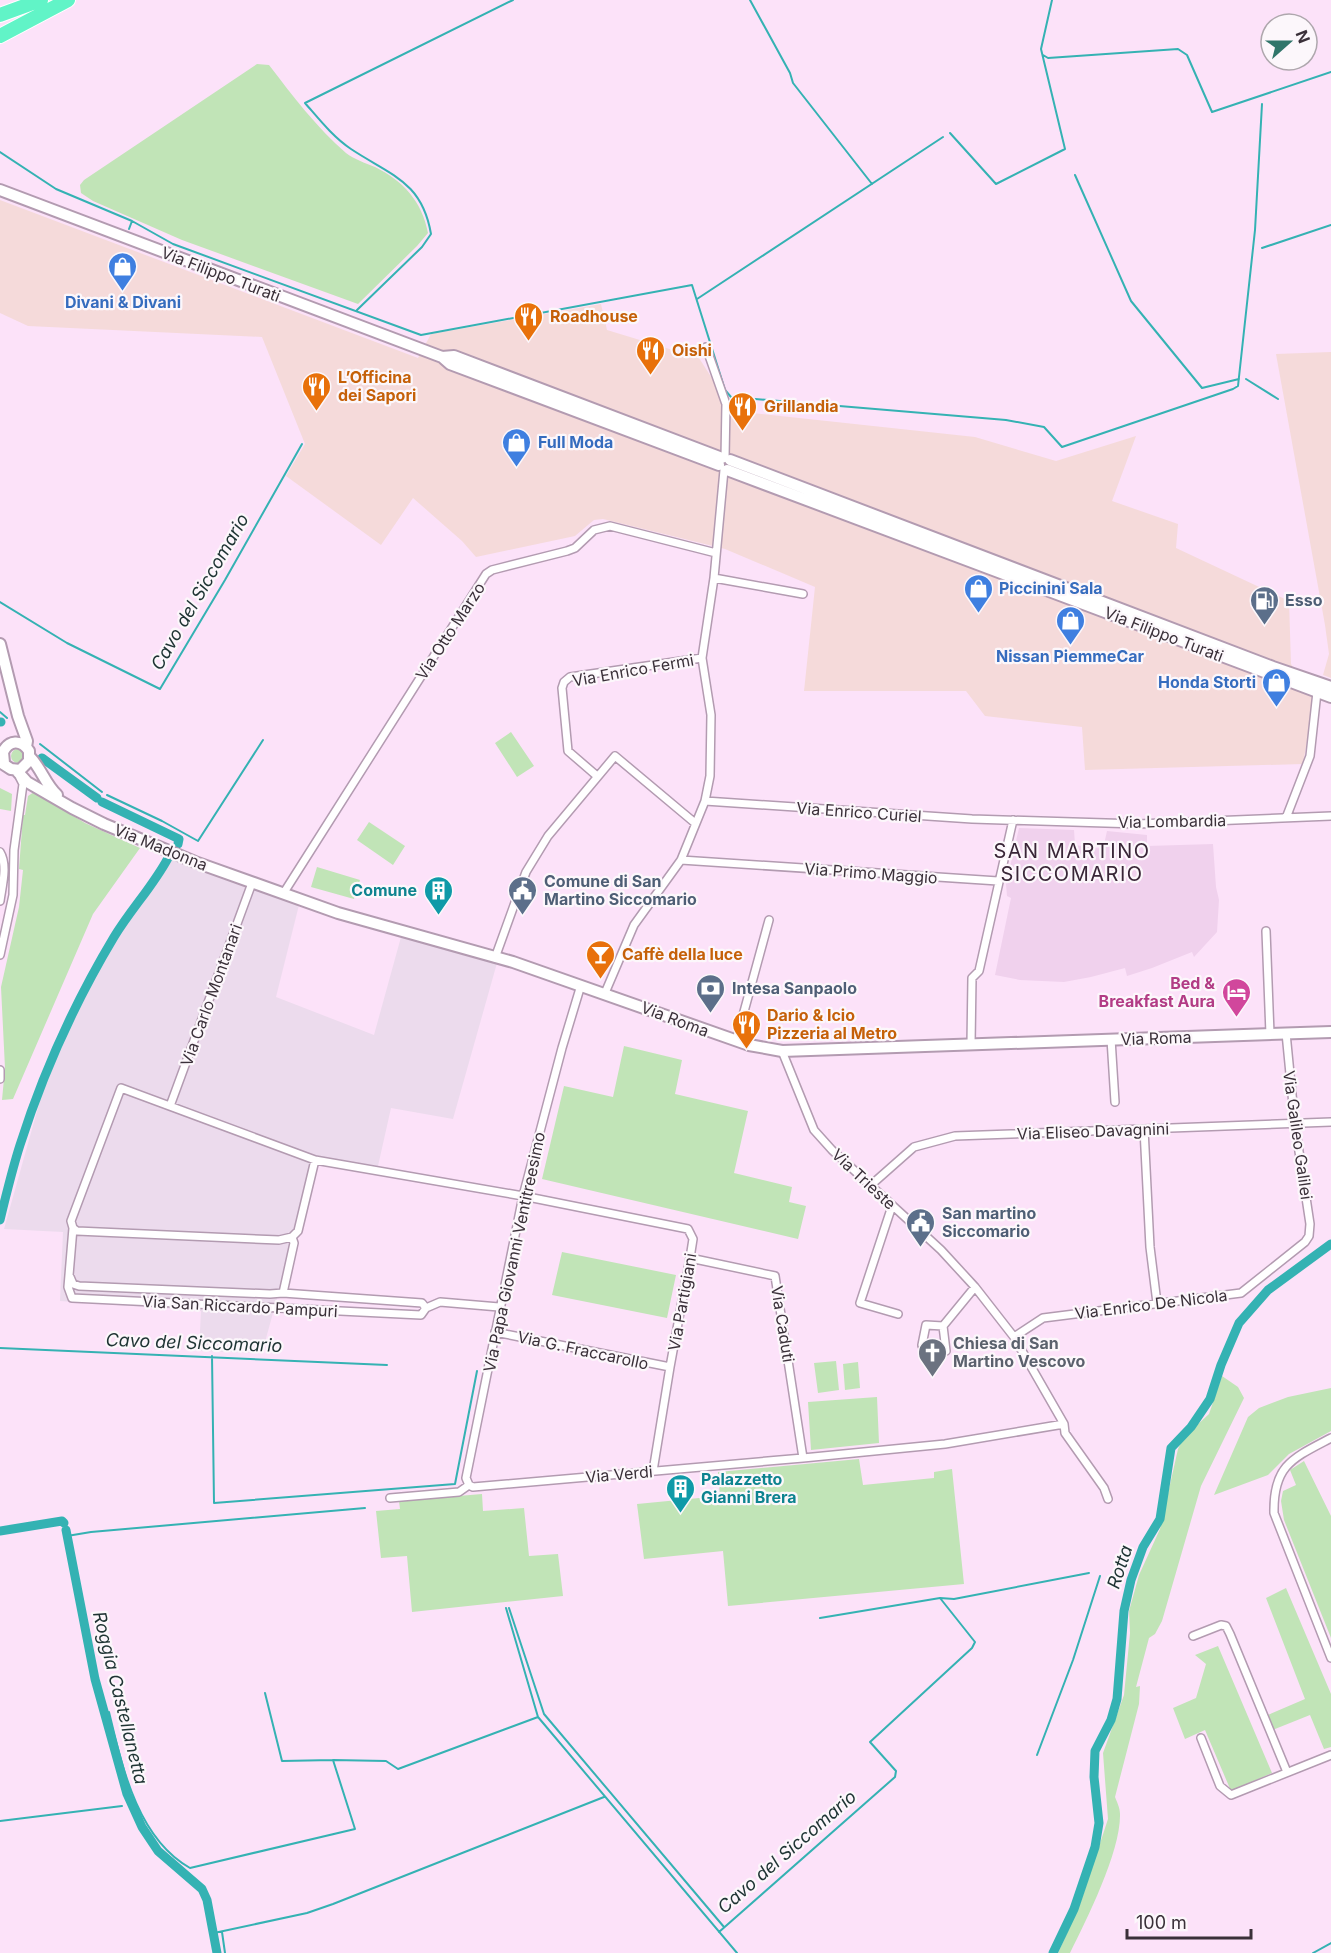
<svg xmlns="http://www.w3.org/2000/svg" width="1331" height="1953" font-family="Inter,sans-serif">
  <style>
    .commercial { fill: #f5dada }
    .industrial { fill: #ecdbed }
    .built { fill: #f0d1ed }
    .green { fill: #c1e4b7 }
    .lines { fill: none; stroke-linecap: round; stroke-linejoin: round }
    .stream { stroke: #34b2b3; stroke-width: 2 }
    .canal { stroke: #34b2b3; stroke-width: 9 }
    .street-casing { stroke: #b39bb1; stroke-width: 10 }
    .secondary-casing { stroke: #b39bb1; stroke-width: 14 }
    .highway-casing { stroke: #fff; stroke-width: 16 }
    .street { stroke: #fff; stroke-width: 7 }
    .secondary { stroke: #fff; stroke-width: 10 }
    .highway { stroke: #61f4c7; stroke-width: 14 }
    .labels { text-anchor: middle; stroke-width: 4.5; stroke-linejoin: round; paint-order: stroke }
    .street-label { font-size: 16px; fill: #3a3039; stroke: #fcf7fb }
    .shop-label { font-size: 16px; font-weight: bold; fill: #366cbe; stroke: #fcf7fb }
    .food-label { font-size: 16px; font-weight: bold; fill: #c56008; stroke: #fcf7fb; text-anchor: start }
    .service-label { font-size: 16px; font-weight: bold; fill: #4e5e75; stroke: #fcf7fb; text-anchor: start }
    .culture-label { font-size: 16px; font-weight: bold; fill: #0d838f; stroke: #fcf7fb; text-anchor: end }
    .hotel-label { font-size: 16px; font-weight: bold; fill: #b23c85; stroke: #fcf7fb; text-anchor: end }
    .worship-label { font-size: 16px; font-weight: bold; fill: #5b616d; stroke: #fcf7fb; text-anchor: start }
    .water-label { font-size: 18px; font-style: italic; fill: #1e3333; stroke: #fcf7fb }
    .quarter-label { font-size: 20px; letter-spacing: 1.5px; fill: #392637; stroke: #fcf7fb }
  </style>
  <rect width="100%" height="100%" fill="#fce2f9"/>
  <path class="commercial" d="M0,200l418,158 13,-24 170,-30 6,26 92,28 34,53 242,26 81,24 80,-25 -24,65 66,23 -2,24 113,53 2,63 23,36 -11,64 -218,6 -3,-43 -97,-11 -19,-25h-162l11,-104 -90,-38 -122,-30 -9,1 -19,16 -99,21 -14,-16 -49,-43 -32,47 -95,-69 19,-32 -43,-107 -234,-11 -28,-13z
    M1331,352v326l-8,-3 6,-21 -4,-29 -49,-271z"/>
  <path class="industrial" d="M172,859l127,46 -23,92 98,38 27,-98 96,26 -44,156 -62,-11 -13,58 -62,-10 -54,197 -63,-2 2,-40 -141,-10 3,-69 -59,-3 37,-132 23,-59 53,-102z"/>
  <path class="built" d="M1019,828l55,2 1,15 28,4 4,-18 40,4v11l66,-2 3,43 3,13 -2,32 -23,25 -2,-5 -40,16 -25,8 -2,-8 -34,9 -27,5 -44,-2 -25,-5 16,-77 -4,-2 -1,-12z"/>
  <path class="green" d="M257,64l12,1c23,30 48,63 77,88 8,6 19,10 29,14 28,14 47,34 53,66l-11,13 -59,58 -176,-64 -89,-39 -12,-8 -1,-8 4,-5z
    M511,732l23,34 -17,11 -22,-34z
    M11 756a7 7 0 1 1 14 0a7 7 0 1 1-14 0Z
    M0,788l12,6 -1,17 -11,-2z
    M34,792l51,31 55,25 -47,66 -80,185 -11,1 3,-32 -4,-81 18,-80 4,-37 -4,-1 4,-54h2l3,-19z
    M369,822l36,24 -12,19 -36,-25z
    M317,867l43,13 -6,19 -43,-12z
    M624,1046l58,14 -7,34 73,17 -14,62 58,14 -3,15 17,4 -8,33 -256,-60 22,-93 49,11z
    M562,1252l114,23 -9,43 -115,-23z
    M836,1361l3,29 -21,3 -4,-30z
    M858,1362l2,26 -15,2 -2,-26z
    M1222,1376l16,11 6,11 -43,88 -39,135 -7,13 -6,4 -13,49 4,-1 -1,18 -24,93c2,5 5,11 5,17 1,37 -33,105 -50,139h-12l22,-49 28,-85 -5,-66 21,-58 6,-62 -1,-22 10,-36 21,-46 18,-80 5,-11 26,-24z
    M1331,1388v43l-42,23 -21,21 -54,20 34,-78 11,-9 29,-11z
    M877,1397l2,46 -68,7 -3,-48z
    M859,1459l4,26 71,-7v-6l18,-3 12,115 -236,22 -5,-55 -79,8 -7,-55 83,-8 -2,-24z
    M1304,1461l27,55v122l-47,-118 -3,-19 2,-10 13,-6 -6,-15z
    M482,1494l1,17 41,-3 5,48 29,-2 5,42 -151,16 -5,-56 -26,2 -5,-47 24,-2 -1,-8z
    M1286,1588l45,106v53l-7,2 -14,-34 -40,16 -7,-14 42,-18 -39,-101z
    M1218,1646l54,127 -41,18 -26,-61 -20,9 -12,-31 23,-10 10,-34 -11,-9z"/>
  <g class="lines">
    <path class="stream" d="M750,0l40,73 3,10 79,101
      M1043,55l5,3 130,-9 9,6 25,57 119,-40
      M950,133l46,51 69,-35 -24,-100 11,-49
      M0,152l56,37 76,32 41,23 248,91 271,-50 33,105 6,7 275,23 38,7 18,20 171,-58 5,-3 17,-156 7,-126
      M1075,175l56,126 71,87 37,-9
      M129,229l3,-8
      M1262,248l69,-23
      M697,299l246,-162
      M357,310l65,-63 9,-13c-9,-53 -41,-59 -80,-85 -18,-12 -32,-30 -46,-46l208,-103
      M1246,379l32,20
      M0,602l67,41 93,46 65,-109 77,-136
      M0,712l7,6
      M40,744l62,48
      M107,795l55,26 36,20 65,-101
      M0,1348l387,17
      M212,1356l2,147 241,-19 22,-113
      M67,1536l24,-4 274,-24
      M506,1608l32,109 199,236
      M509,1608l35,106 180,213
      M820,1618l120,-20 14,1 135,-26
      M265,1693l17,68 51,-1
      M109,1712c13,54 28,126 81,156l165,-39 -22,-69 53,1 12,8 140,-52
      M1037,1755l36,-95 27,-84
      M129,1805h2
      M0,1821l122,-15
      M222,1932l3,21
      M719,1932l176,-155 1,-6 -26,-29 102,-94 3,-6 -35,-44
      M214,1933l93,-20 26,-9 271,-107
      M1313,1953l18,-10"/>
    <path class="canal" d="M0,722h1
      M42,758l55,40
      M102,802l77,37 -1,5
      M0,1220c6,-25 12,-50 20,-75 23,-72 55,-143 94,-208 17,-28 39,-51 54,-79
      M66,1530l29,149 32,115 15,33 16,24 44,38 5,11 10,53
      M0,1531l62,-10 2,2
      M1053,1953l21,-44 21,-62 4,-24 -5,-46 1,-26 16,-31 6,-21 7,-88 7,-31 12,-33 17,-28 11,-71 20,-21 19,-28 11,-34 18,-42 29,-33 63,-46"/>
    <defs>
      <path id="street" d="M706,347l20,57 -1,54
        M714,578l89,16
        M597,776l-29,-25 -6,-63 2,-6 6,-5 132,-19
        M705,801l267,18 166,5 193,-8
        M1286,818l24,-62 7,-64
        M0,852c8,13 2,34 0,49
        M681,860l317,21
        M283,894l203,-320 6,-4 75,-19 8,-3 19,-18 16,-4 106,27
        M1266,931l4,103
        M0,955l13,-60 1,-45 9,-66 -3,-6
        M495,958l31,-86 22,-36 67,-80 80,67
        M605,993l29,-68 47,-65 24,-59 5,-25 1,-61 -9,-57 12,-80 10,-108
        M1111,1039l4,63
        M736,1041l33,-121
        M971,1044l1,-66 7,-7 34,-151
        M782,1051l32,79 18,20 109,100 34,37 39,50 50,87 1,9 39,55 4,11
        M0,1070v9
        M170,1106l82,-223
        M1144,1129l6,118 7,56
        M315,1160l-17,71 -6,6 -13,3 -202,-9 -4,-3 -2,-7 50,-133 194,72 208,36 165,33 5,10 -3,19 -20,109 -17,104
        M871,1185l43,-38 41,-11 376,-14
        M892,1206l-32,97 38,11
        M690,1258l85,18 28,182
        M70,1277l3,7 6,2 191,8 13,-1 139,10 4,5 -5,7 -349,-17 -4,-11 5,-59
        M283,1293l11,-50 -2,-6
        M426,1308l14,-6 59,5
        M926,1325l17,1 3,25 -10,-1 -14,-5z
        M943,1326l32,-39
        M495,1332l175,35
        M1014,1337l29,-19 198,-25 64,-51 4,-6 1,-12 -15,-99 -9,-92
        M1331,1438c-38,20 -58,27 -57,75l57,145
        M469,1485l-3,-7 57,-282 39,-148 19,-63
        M390,1498l69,-6 10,-7 4,2 330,-29 142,-14 119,-20
        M1193,1636l28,-11 5,1 4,8 57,138
        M1201,1738l19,48 11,9 100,-40"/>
      <path id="secondary" d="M0,190l442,167 8,7 269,101
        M442,357l12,-1 268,102
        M730,460l543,207 58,20
        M727,470l604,227
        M0,644l18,72 9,25 -1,6
        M30,757c11,11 15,27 27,38
        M0,762l11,7 9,1 9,-9v-10c-8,-12 -20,-11 -26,1l1,11
        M16,770l11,12 45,26 32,16 91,38 143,51 175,49 236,83 33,6 549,-19"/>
      <path id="highway" d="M0,15l41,-15
        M0,36l68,-36"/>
    </defs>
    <use href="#street" class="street-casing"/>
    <use href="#secondary" class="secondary-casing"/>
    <use href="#highway" class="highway-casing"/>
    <use href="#street" class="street"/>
    <use href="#secondary" class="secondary"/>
    <use href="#highway" class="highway"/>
  </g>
  <defs>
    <symbol id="shop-pin" viewBox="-11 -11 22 30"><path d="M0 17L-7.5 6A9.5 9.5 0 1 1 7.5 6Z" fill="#3f7fe0" stroke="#fcf7fb"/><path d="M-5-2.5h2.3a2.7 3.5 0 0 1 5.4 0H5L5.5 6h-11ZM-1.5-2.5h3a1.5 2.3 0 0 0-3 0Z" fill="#fff"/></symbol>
    <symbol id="restaurant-pin" viewBox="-11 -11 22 30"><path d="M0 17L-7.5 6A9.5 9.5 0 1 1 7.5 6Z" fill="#e8710a" stroke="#fcf7fb"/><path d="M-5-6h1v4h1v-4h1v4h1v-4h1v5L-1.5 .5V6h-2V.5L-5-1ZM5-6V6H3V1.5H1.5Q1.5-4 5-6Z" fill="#fff"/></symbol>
    <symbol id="fuel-pin" viewBox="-11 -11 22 30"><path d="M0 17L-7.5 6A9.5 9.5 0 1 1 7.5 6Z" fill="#5c6f8a" stroke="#fcf7fb"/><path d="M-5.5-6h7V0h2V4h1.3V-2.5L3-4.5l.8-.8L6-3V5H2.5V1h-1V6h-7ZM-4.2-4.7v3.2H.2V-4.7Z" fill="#fff"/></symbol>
    <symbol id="building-pin" viewBox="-11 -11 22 30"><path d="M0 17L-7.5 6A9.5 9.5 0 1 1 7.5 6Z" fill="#0f9aa8" stroke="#fcf7fb"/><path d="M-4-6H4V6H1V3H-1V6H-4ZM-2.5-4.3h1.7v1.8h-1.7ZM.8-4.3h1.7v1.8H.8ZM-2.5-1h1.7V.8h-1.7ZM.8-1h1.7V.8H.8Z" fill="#fff"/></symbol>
    <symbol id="civic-pin" viewBox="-11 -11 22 30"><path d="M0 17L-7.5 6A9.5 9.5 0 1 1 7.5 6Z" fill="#5c6f8a" stroke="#fcf7fb"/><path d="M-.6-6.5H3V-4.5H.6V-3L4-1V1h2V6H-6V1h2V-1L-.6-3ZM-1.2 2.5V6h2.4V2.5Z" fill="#fff"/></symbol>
    <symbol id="bar-pin" viewBox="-11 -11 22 30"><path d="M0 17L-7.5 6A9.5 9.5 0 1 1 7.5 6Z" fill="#e8710a" stroke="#fcf7fb"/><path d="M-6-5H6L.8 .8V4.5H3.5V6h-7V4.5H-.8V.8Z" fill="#fff"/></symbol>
    <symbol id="bank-pin" viewBox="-11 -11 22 30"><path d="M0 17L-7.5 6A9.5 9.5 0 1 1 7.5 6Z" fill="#5c6f8a" stroke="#fcf7fb"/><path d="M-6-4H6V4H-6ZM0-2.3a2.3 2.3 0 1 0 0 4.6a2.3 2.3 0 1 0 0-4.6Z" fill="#fff"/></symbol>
    <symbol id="hotel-pin" viewBox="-11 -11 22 30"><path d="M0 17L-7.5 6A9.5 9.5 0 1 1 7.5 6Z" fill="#d1479c" stroke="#fcf7fb"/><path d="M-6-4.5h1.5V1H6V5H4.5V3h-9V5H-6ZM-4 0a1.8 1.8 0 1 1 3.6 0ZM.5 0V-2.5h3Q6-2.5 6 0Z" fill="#fff"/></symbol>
    <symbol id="church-pin" viewBox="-11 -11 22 30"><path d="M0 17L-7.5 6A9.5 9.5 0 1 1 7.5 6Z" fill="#6b7280" stroke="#fcf7fb"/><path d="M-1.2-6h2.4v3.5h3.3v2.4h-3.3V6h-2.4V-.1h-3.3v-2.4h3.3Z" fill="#fff"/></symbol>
  </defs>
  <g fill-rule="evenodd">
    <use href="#shop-pin" x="106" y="250" width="33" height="45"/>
    <use href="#restaurant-pin" x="512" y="300" width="33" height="45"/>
    <use href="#restaurant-pin" x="634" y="334" width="33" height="45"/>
    <use href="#restaurant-pin" x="300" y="370" width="33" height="45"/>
    <use href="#restaurant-pin" x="726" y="390" width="33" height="45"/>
    <use href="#shop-pin" x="500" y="426" width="33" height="45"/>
    <use href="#shop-pin" x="962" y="572" width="33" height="45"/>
    <use href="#fuel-pin" x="1248" y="584" width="33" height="45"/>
    <use href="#shop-pin" x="1054" y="604" width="33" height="45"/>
    <use href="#shop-pin" x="1260" y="666" width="33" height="45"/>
    <use href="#building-pin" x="422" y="874" width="33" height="45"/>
    <use href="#civic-pin" x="506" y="874" width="33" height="45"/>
    <use href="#bar-pin" x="584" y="938" width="33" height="45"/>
    <use href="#bank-pin" x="694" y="972" width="33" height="45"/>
    <use href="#hotel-pin" x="1220" y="976" width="33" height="45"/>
    <use href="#restaurant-pin" x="730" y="1008" width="33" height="45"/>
    <use href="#civic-pin" x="904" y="1206" width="33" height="45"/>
    <use href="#church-pin" x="916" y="1336" width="33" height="45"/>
    <use href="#building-pin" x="664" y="1472" width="33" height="45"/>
  </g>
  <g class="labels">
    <g class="street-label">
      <text transform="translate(221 274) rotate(21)" y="6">Via Filippo Turati</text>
      <text transform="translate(450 631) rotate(-57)" y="6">Via Otto Marzo</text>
      <text transform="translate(1164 634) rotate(21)" y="6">Via Filippo Turati</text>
      <text transform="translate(633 670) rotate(-10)" y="6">Via Enrico Fermi</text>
      <text transform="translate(859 812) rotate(4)" y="6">Via Enrico Curiel</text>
      <text transform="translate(1172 821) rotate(-1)" y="6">Via Lombardia</text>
      <text transform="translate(161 847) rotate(22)" y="6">Via Madonna</text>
      <text transform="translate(871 873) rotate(4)" y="6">Via Primo Maggio</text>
      <text transform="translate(211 995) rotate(-70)" y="6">Via Carlo Montanari</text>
      <text transform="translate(675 1019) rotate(21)" y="6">Via Roma</text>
      <text transform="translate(1156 1038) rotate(-2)" y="6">Via Roma</text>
      <text transform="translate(1093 1131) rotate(-2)" y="6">Via Eliseo Davagnini</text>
      <text transform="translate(1298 1135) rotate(82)" y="6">Via Galileo Galilei</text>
      <text transform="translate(864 1179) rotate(43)" y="6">Via Trieste</text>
      <text transform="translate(514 1252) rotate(-78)" y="6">Via Papa Giovanni Ventitreesimo</text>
      <text transform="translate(682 1302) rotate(-80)" y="6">Via Partigiani</text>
      <text transform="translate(1151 1304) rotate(-7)" y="6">Via Enrico De Nicola</text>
      <text transform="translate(240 1306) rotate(3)" y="6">Via San Riccardo Pampuri</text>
      <text transform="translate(783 1324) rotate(81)" y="6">Via Caduti</text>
      <text transform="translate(583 1350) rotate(12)" y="6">Via G. Fraccarollo</text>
      <text transform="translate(619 1474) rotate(-5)" y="6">Via Verdi</text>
    </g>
    <g class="shop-label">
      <text x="123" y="308">Divani &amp; Divani</text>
      <text x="538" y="448" text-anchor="start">Full Moda</text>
      <text x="999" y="594" text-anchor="start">Piccinini Sala</text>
      <text x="1070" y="662">Nissan PiemmeCar</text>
      <text x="1256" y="688" text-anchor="end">Honda Storti</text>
    </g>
    <g class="food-label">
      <text x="550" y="322">Roadhouse</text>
      <text x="672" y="356">Oishi</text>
      <text x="338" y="383">L’Officina<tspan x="338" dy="18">dei Sapori</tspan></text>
      <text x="764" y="412">Grillandia</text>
      <text x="622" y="960">Caffè della luce</text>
      <text x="767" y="1021">Dario &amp; Icio<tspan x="767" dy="18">Pizzeria al Metro</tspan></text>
    </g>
    <g class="service-label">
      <text x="1285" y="606">Esso</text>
      <text x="544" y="887">Comune di San<tspan x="544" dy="18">Martino Siccomario</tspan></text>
      <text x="732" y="994">Intesa Sanpaolo</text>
      <text x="942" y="1219">San martino<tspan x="942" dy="18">Siccomario</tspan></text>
    </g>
    <g class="culture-label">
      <text x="417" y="896">Comune</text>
      <text x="701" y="1485" text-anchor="start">Palazzetto<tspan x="701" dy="18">Gianni Brera</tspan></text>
    </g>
    <g class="hotel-label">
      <text x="1215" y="989">Bed &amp;<tspan x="1215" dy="18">Breakfast Aura</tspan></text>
    </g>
    <g class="worship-label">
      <text x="953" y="1349">Chiesa di San<tspan x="953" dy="18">Martino Vescovo</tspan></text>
    </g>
    <g class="water-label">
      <text transform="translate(200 592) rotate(-60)" y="6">Cavo del Siccomario</text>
      <text transform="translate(194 1343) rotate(2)" y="6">Cavo del Siccomario</text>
      <text transform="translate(1120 1567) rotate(-72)" y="6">Rotta</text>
      <text transform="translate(120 1698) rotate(76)" y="6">Roggia Castellanetta</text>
      <text transform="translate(787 1852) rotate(-41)" y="6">Cavo del Siccomario</text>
    </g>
    <g class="quarter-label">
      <text x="1072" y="858">SAN MARTINO<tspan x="1072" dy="23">SICCOMARIO</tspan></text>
    </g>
  </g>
  <g transform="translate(1289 42) rotate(69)"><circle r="28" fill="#fcf7fb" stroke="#aea7ad" stroke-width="1.5"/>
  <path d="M0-4.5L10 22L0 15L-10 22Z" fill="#30756a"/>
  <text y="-9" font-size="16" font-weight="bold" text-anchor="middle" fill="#3a3039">N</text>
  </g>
  <path d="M1127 1929v9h124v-9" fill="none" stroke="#3a3039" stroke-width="3"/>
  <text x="1136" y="1929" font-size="18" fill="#3a3039" stroke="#fcf7fb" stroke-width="4.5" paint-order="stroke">100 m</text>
</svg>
